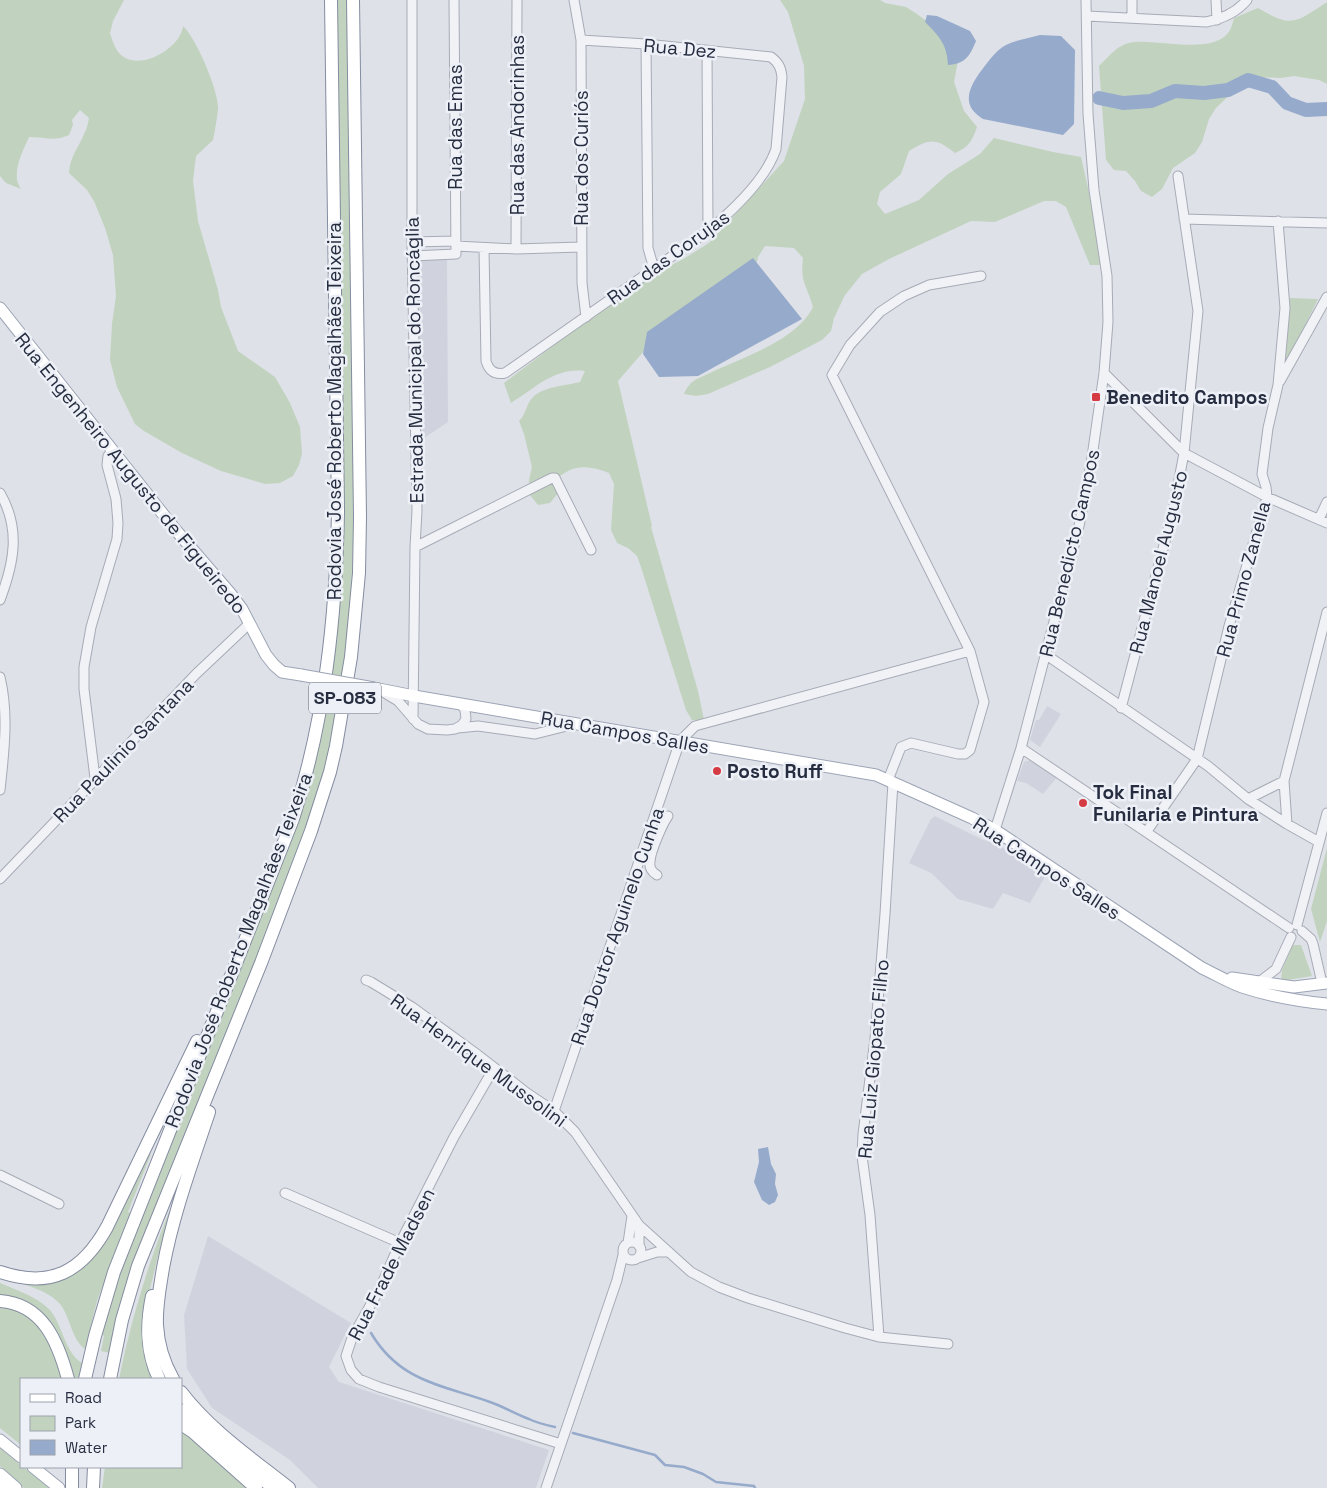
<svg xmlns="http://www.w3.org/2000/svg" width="1327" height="1488" font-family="'Space Grotesk',sans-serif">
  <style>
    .built { fill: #d0d3dd }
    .green { fill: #c1d3be }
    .water { fill: #96aacb }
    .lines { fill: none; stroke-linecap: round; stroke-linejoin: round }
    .stream { stroke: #96aacb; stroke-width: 2.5 }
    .river { stroke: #96aacb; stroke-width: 14 }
    .minor-casing { stroke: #a7abb6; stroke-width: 11 }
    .major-casing { stroke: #9ca4b5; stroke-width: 13 }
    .highway-casing { stroke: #848ca0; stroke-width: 14 }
    .minor { stroke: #f1f2f6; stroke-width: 9 }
    .major { stroke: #fff; stroke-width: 11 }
    .highway { stroke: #fff; stroke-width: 12 }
    .major-bridge-casing { stroke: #9ca4b5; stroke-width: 13; stroke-linecap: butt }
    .major-bridge { stroke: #fff; stroke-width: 11 }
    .poi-dot { fill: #d53b42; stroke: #edf0f6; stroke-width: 2 }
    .labels { text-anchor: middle; stroke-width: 5; stroke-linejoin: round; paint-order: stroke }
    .shield { fill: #edf0f6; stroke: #626877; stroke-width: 1 }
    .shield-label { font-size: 18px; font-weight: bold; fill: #262d40 }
    .street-label { font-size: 19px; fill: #262d40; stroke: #edf0f6 }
    .poi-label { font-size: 19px; font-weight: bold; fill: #262d40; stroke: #edf0f6; text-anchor: start }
  </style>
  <rect width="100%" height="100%" fill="#dee1e8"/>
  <path class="built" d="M417,260h30l1,162 -30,20z
    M1047,706l14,8 -21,33 -10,-7 6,-20h3z
    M1034,759l24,17 -15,18 -17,-11 -9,-2 7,-19z
    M935,816l48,24 11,2 52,33 -16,28 -27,-10 -10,16 -35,-10 -27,-26 -22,-10 22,-44z
    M208,1236l143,87 -22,44 10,15 210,68 -13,38h-218l-28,-28 -78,-52 -25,-39 -3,-54z"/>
  <path class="green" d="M0,0h124l-11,21 -3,12c2,7 5,16 10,21 19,19 61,-6 63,-28 13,12 36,65 35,83 -1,10 -3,21 -5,31l-17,16 -3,25 5,40 20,69 3,17 17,44 37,26 15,26 10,24 2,27 -3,11 -6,11 -13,7 -15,1 -44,-13 -39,-18 -38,-22 -9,-7 -18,-37 -7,-27 2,-36 4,-28 -3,-41 -8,-27 -11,-27 -7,-11 -18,-17c1,-17 9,-24 15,-39 3,-5 4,-11 5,-16l-9,-8 -8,10 1,5 -4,10c-15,7 -24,2 -40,2 -6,14 -19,37 -8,52l-15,-6 -6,-7z
    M336,0h11l7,500c-1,88 -7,178 -27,264 -5,21 -13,41 -19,62l-198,527 -9,-2 3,-15 -2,-2 11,-43 170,-431 48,-189z
    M780,0h100l5,3 21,4 11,7 27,20 15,22 -5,26 10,29 13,16c-5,14 -8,20 -22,26 -19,-15 -25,-15 -46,-2l-8,23 -21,18 -3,12 8,10 34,-14 29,-26 32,-20 14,-16 59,14 28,5 16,71v14l4,11v12h-11l-24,-58 -10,-6h-12l-49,21 -24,-1 -82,38 -27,15 -17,21 -11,23 -3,13 -9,9 -52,27 -62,27 -12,2 -12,-2c7,-15 12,-14 26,-21 33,-16 86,-32 103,-66 -6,-22 -13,-24 -10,-49l-9,-10 -29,-2 -7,11 -4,17 -99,68 -11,9 -26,30 34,145 -1,1 47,164 6,29h-12l-6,-10 -45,-143 -4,-11 -9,-8 -11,-5 -6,-13 3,-46 -5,-11c-21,-8 -37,-9 -53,7l2,13 -8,10 -12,2 -8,-10 -1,-15 3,-13 -8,-33 -5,-13c7,-6 7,-17 14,-24 12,-11 32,-11 47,-15l5,-11c-30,-4 -50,17 -74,32l-7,-20 128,-97 53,-28 24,-15 75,-82 21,-62 -1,-33 -16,-54z
    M1327,2v82l-8,-4 -25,-4 -13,2 -25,-1 -14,6 -26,25 -7,11 -7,23 -7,11 -22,15 -11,21 -10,8 -11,-6 -6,-10 -9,-10 -12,-1 -8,-10 -7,-94c11,-10 18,-22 35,-24 24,-3 82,14 96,-12 2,-4 3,-8 4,-12l24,-10c34,20 37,15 69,-6z
    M1290,298l28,1 -28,57 -5,3z
    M1327,848v73l-7,21 -9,-33z
    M1293,945h8l11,31 -31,5 1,-11z
    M151,1154l-23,58 3,1 -24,65 -2,2 -8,21 -12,48c-14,-10 -14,-31 -25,-45 -12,-14 -34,-18 -50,-25l64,-6 71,-118z
    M171,1207h3l-15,45 -14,58 9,69h-35c12,-59 29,-116 52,-172z
    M0,1283c16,7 36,13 49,26 14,15 15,43 33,54l-4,16h-5l-20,-49 -53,-33z
    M0,1305l22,4 21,20 21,50h-43v66l-21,-17z
    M181,1430l65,58h-144l3,-21h76z
    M0,1448l49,40h-25l-24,-22z"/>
  <path class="water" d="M927,15l10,1 33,15 6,10c-6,15 -11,23 -28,24 -1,-21 -9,-29 -23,-43z
    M1040,35l21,1 14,14 -1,74 -11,11 -80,-16c-25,-15 -12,-35 1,-52 6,-8 14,-18 22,-22 10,-5 23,-7 34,-10z
    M753,258l49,61 -104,57 -39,1 -16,-23 4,-22z
    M768,1147l3,17 5,10 -1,10 3,11 -3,7 -6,3 -7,-5 -8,-18 5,-20 -1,-13z"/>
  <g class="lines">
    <path class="stream" d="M371,1333c29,49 71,52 119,69 14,5 26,12 39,17 8,4 17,6 26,8
      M573,1433l82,22 10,10 19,2 19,7 13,8 38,4 1,2"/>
    <path class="river" d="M1099,98l24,5 28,-2 24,-10 29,2 24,-3 20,-10 24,7 15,16 19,7 21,-1"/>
    <defs>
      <path id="minor" d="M412,0v242l5,269 -2,36 -2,172
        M574,0l7,40 1,243 4,34
        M1132,0v18
        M1216,0l1,20
        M1087,16l119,6c16,-3 30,-9 41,-22
        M646,44l2,204 6,21
        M707,50l1,181
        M1184,219l143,4
        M412,242l43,-1
        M456,246l60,3 65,-2
        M484,248l2,113c3,10 9,14 19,12l203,-142c24,-20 58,-52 68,-82l6,-72c-1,-9 -3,-14 -11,-20l-125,-13 -65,-4
        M516,249l1,-249
        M412,256l44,-2 -2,-254
        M1104,373l80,80 83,44 60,26
        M1280,381l47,-84
        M0,493c21,36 14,70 0,107
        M1319,519l8,-17
        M415,547l137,-69h3l36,72
        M1045,654l163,112 40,33 39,25 32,18
        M0,677c9,37 4,76 0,113
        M383,692l15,9 20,23 10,5 19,1 8,-1 7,-4 4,-6 -1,-9 -4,-6
        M1121,708l52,-197 11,-58 14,-142 -20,-135
        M458,728l20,-2 57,8 40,-10
        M1021,748l268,180
        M95,778l-11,-89v-22l7,-40 26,-88 1,-16 -2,-24 -9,-34 1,-9 4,-6
        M888,780l13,-33 10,-4 47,11h7l5,-4 14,-48 -14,-51
        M1284,781l43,-169
        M1248,799l36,-18 3,43
        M995,830l26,-82 58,-222 12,-62 13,-91 4,-51 -1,-46 -13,-86 -6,-76 -2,-114
        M1147,831l50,-72 32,-133 38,-129 -1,-10 -4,-13 6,-46 10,-43 7,-77 -7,-87
        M657,875c-5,-3 -8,-8 -7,-13 0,-10 13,-39 18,-46
        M0,879l196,-205 54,-51
        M1297,925l30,-112
        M1302,931l9,8 2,5 9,39
        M366,980l5,2 41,25 66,48 49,38 27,18 21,21 64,93 52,47 28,15 29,11 97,30 34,9 69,7
        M1259,982l17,-13 15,-32
        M494,1068l-40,69 -54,106 -20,45 -28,50 -6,18 5,14 8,9 20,8 182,57
        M554,1111l126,-370 15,-15 275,-75 -138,-276 18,-30 30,-33 24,-16 25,-11 52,-9
        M0,1175l59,29
        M285,1193l115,50
        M623 1251a9 9 0 1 1 18 0a9 9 0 1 1-18 0Z
        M628,1243l4,-27
        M639,1246v-21
        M638,1258l19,-6h12
        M879,1337l-9,-122 -8,-59 1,-22 12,-95 10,-125 8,-132
        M546,1488l71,-208 6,-25"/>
      <path id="major" d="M0,308l174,220 56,65 12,16 24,46 8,10 8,7 19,3
        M374,688l40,8 462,79 96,43 23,12 207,138c13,6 26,14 40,19 27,9 56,14 85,17
        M1232,978l62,9 33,-4
        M0,1440l21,17
        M33,1467l26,21
        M0,1474l16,14"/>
      <path id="highway" d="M0,1272c51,17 82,0 107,-45l90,-186
        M152,1296c-6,29 -6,56 7,83
        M0,1301c43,3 58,41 68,78
        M85,1379l10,-43 19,-64 179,-453c32,-100 43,-202 45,-307l-7,-512
        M110,1379l12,-59 16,-54 123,-303 50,-132 19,-59 6,-26 15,-89 8,-84 1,-56 -7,-517
        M173,1379c-9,-16 -15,-35 -16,-54 -1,-19 3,-38 6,-57 10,-54 29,-105 46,-156
        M181,1392c30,39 70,66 108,96
        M181,1410l63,56 30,22
        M181,1424l12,8 63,56
        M0,1481l9,7
        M72,1488v-21
        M93,1488l1,-21"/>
    </defs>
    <use href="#minor" class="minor-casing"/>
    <use href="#major" class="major-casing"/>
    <use href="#highway" class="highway-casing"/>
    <use href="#minor" class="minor"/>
    <use href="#major" class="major"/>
    <use href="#highway" class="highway"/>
    <defs>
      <path id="major-bridge" d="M301,675l73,13"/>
    </defs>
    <use href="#major-bridge" class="major-bridge-casing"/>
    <use href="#major-bridge" class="major-bridge"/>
  </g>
  <g class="poi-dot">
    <rect x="1091" y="392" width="10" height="10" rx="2.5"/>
    <circle cx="717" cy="771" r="5"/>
    <circle cx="1083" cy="803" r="5"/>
  </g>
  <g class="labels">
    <rect class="shield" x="309" y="682.5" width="72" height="31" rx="4"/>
    <g class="shield-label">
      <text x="345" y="704">SP-083</text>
    </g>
    <g class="street-label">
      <text transform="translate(680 48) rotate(5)" y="7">Rua Dez</text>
      <text transform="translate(517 125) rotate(-90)" y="7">Rua das Andorinhas</text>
      <text transform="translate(455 127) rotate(-90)" y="7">Rua das Emas</text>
      <text transform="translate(581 158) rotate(-90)" y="7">Rua dos Curiós</text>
      <text transform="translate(668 257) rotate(-36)" y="7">Rua das Corujas</text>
      <text transform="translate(414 360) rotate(-91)" y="7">Estrada Municipal do Roncáglia</text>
      <text transform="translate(334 411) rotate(-90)" y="7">Rodovia José Roberto Magalhães Teixeira</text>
      <text transform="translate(131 473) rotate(51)" y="7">Rua Engenheiro Augusto de Figueiredo</text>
      <text transform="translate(1069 553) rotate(-77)" y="7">Rua Benedicto Campos</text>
      <text transform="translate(1158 562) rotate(-76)" y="7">Rua Manoel Augusto</text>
      <text transform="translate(1243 579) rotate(-75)" y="7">Rua Primo Zanella</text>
      <text transform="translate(625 732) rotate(10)" y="7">Rua Campos Salles</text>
      <text transform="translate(123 750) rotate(-46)" y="7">Rua Paulinio Santana</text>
      <text transform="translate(1047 868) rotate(33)" y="7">Rua Campos Salles</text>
      <text transform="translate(617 926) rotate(-71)" y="7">Rua Doutor Aguinelo Cunha</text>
      <text transform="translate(238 950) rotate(-69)" y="7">Rodovia José Roberto Magalhães Teixeira</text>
      <text transform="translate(873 1059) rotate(-85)" y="7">Rua Luiz Giopato Filho</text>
      <text transform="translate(479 1060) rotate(36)" y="7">Rua Henrique Mussolini</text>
      <text transform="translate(391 1264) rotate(-63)" y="7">Rua Frade Madsen</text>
    </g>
    <g class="poi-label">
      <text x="1106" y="404">Benedito Campos</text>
      <text x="727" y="778">Posto Ruff</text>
      <text x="1093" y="799">Tok Final<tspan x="1093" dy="22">Funilaria e Pintura</tspan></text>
    </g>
  </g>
  <rect x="20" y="1378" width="162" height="90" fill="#edf0f6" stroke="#9da2ad"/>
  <rect x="30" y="1394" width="25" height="8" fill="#ffffff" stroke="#9da2ad"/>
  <text x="65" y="1403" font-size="15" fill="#262d40">Road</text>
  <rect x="30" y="1416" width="25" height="15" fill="#c1d3be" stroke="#9da2ad"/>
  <text x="65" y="1428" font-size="15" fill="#262d40">Park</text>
  <rect x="30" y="1440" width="25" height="15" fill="#96aacb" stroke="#9da2ad"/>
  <text x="65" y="1453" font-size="15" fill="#262d40">Water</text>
</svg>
